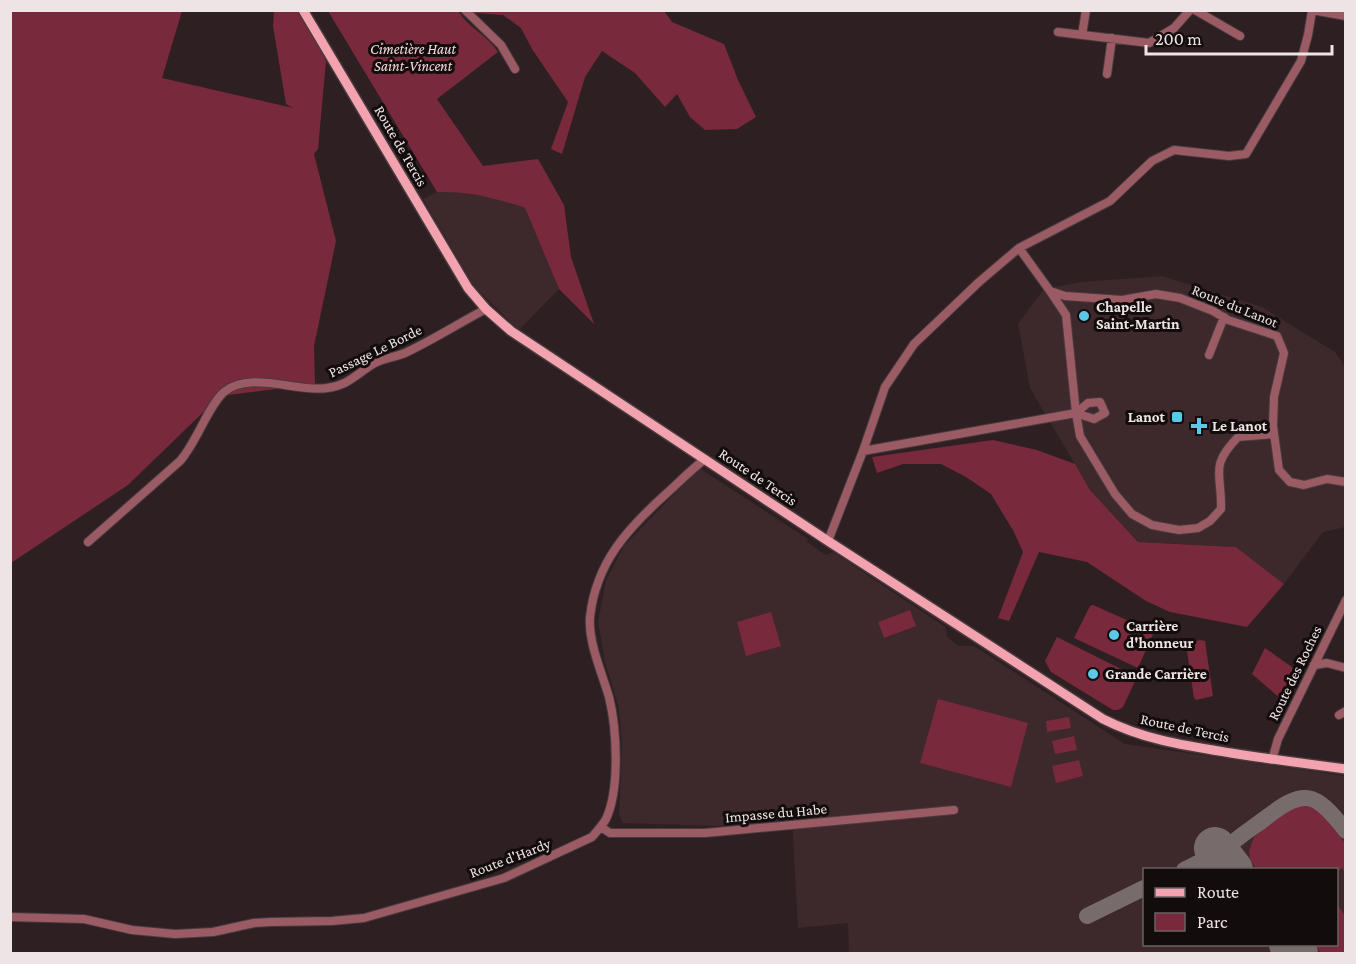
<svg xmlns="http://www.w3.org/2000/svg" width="1356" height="964" font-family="'Crimson Pro',serif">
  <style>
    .built { fill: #3d282b; fill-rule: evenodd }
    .green { fill: #78293b }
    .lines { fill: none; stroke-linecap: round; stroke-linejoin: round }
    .taxiway { stroke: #786b6c; stroke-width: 16 }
    .runway { stroke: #786b6c; stroke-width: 42 }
    .minor-casing { stroke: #493b3d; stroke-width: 10 }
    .major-casing { stroke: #493b3d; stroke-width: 12 }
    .minor { stroke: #9b5b65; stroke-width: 8 }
    .major { stroke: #f3a3af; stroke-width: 9 }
    .poi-dot { fill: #5bc8e7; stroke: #120c0d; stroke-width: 2 }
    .labels { text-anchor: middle; stroke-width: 6; stroke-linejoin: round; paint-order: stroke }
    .park-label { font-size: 15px; font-style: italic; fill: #f7dade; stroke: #120c0d }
    .street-label { font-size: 15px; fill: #eee4e5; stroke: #120c0d }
    .poi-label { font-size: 15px; font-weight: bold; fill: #eee4e5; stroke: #120c0d; text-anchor: start }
  </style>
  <rect width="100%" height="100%" fill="#2e2022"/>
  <path class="built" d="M455,191l37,6 33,11 34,81 -40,41 -45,-44 -51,-87 14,-7z
    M1162,276l100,31 73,45 10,15v160l-22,5 -39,52 -48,-37 -98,-5 -48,-52 -60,-102 -12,-64 26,-35 37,-7z
    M699,468l109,71 -1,3 19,13 7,-3 112,75 2,10 11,9h16l151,98 220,32v177h-496l-1,-30 -50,5 -6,-110 -76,8 -93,-3 -4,-8 3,-70 -3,-37 -14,-46 -7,-40 8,-42 18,-34zM1144,870h192v74h-192z"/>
  <path class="green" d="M11,11h171l-20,67 131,30 -7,-4 -13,-78 1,-15h25l10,14 17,36 -8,88 -4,5 22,87 -22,105 1,38 -95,12 -92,89 -117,78z
    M328,11h336l8,11 52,22 14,36 18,37 -19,12 -32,1 -15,-13 -13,-23 -12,13 -30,-34 -33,-22 -17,26 -23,77 -11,-5 17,-47 -36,-53 -11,-21 -18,-13 -44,-3c10,16 29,24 39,40l-61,47 46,67 55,-7 26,46 7,52 23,67 -35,-35 -34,-81c-30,-10 -56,-17 -88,-16z
    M993,440l44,10 38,14 15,26 48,52 98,5 48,37 -37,43 -77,-15 -24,-11 -59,-39 -48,-10 -30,69 -11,-3 25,-66 -9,-20 -23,-38 -25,-17 -25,-13h-38l-26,9 -5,-16z
    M1093,605l61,27 -16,36 -64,-30 16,-32z
    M910,610l6,16 -32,12 -6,-16z
    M771,612l10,34 -35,10 -9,-34z
    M1057,637l80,40 -14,30 -5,3h-5l-62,-38 -6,-11z
    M1200,640l5,1 8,55 -17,4 -2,-2 -8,-54z
    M1265,648l31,22 -14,30 -30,-26z
    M938,699l90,24 -17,64 -91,-24z
    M1069,717l2,11 -24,4 -1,-11z
    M1074,736l3,14 -22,4 -3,-13z
    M1079,760l4,16 -27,7 -4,-17z
    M1309,804l11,6 25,33v30l-3,-5 -5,4 -1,-2 -80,-1 -6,-10 -1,-8 5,-14 40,-32z
    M1337,904l8,12v37h-24l-7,-8 22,-1z"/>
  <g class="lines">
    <path class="taxiway" d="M1184,870l18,-9
      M1233,870l-8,-13 1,-8c10,-11 25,-20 37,-29 41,-32 51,-30 83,11
      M1087,916l57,-28"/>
    <path class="runway" d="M1215,848l17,22
      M1290,944l7,10"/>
    <defs>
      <path id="minor" d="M465,10l36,35 14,24
        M1195,10l45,26
        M1312,10l34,6
        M1058,32l91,11 25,-15 16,-18
        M1082,35l4,-25
        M1107,74l5,-36
        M1019,248l31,43 15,5 57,4 34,-6 24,4 33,13 15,9 49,16 7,17 -10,44 -1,29 6,44 11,12 14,3 23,-6 19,3
        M1050,291l16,24 10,98 18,6 11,-6 -5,-11 -12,1 -12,10
        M1209,355l15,-38
        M863,451l213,-38 4,23 35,58 17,20 20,11 27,5 19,-2 12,-7 11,-12c1,-37 -12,-42 17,-72l36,-3
        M828,541l35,-90 22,-64 29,-43 65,-62 40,-34 91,-47 42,-40 22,-11 55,6 17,-2 55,-93 7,-26 4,-24
        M88,542l92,-81c17,-19 28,-55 44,-69 26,-22 75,1 103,-4 23,-3 30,-15 48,-25 9,-5 21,-6 30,-10 28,-13 54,-30 81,-44
        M1314,665l13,-2 19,5
        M1339,715l7,-4
        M1272,760l6,-21 68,-139
        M601,827l9,6h95l249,-23
        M10,917l74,2 48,11 43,4 38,-2 41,-9 17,-1 61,-1 32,-3 140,-40 88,-41c5,-6 10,-11 14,-18 14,-30 11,-90 3,-122 -7,-24 -21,-55 -19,-80 6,-55 38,-89 77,-124 13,-12 25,-24 38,-34"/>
      <path id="major" d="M303,10l165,278 18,21 25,22 317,210 275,178c41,21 84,27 128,34 38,6 76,11 115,16"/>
    </defs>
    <use href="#minor" class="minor-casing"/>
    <use href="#major" class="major-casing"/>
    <use href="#minor" class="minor"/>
    <use href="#major" class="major"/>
  </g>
  <g class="poi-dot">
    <circle cx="1084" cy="316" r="6"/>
    <rect x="1171" y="411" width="12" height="12" rx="3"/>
    <path d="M1196 417h6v6h6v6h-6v6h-6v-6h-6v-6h6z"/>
    <circle cx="1114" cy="635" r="6"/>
    <circle cx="1093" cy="674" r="6"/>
  </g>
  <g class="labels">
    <g class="park-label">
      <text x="413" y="54">Cimetière Haut<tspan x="413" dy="17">Saint-Vincent</tspan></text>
    </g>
    <g class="street-label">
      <text transform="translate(401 146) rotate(60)" y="5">Route de Tercis</text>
      <text transform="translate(1235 306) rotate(22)" y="5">Route du Lanot</text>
      <text transform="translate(375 351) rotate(-26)" y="5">Passage Le Borde</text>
      <text transform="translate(758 477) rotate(34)" y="5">Route de Tercis</text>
      <text transform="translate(1295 673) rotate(-64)" y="5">Route des Roches</text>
      <text transform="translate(1185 728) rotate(12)" y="5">Route de Tercis</text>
      <text transform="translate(776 813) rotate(-5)" y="5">Impasse du Habe</text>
      <text transform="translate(510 858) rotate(-21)" y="5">Route d'Hardy</text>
    </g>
    <g class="poi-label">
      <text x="1096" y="312">Chapelle<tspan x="1096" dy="17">Saint-Martin</tspan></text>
      <text x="1165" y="422" text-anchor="end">Lanot</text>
      <text x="1212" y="431">Le Lanot</text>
      <text x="1126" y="631">Carrière<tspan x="1126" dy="17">d'honneur</tspan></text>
      <text x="1105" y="679">Grande Carrière</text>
    </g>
  </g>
  <rect width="1356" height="964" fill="none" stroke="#eee4e5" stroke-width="24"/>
  <rect x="1143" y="868" width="195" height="78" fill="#120c0d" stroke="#6a6263" stroke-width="1.5"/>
  <rect x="1155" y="888" width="30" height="9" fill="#f3a3af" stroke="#6a6263" stroke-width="1.5"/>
  <text x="1197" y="898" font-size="18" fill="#eee4e5">Route</text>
  <rect x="1155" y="913" width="30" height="18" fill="#78293b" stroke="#6a6263" stroke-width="1.5"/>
  <text x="1197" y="928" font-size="18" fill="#eee4e5">Parc</text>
  <path d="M1146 45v9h186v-9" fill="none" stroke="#eee4e5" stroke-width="3"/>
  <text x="1155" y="45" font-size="18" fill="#eee4e5" stroke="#120c0d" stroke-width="4.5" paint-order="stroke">200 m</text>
</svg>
